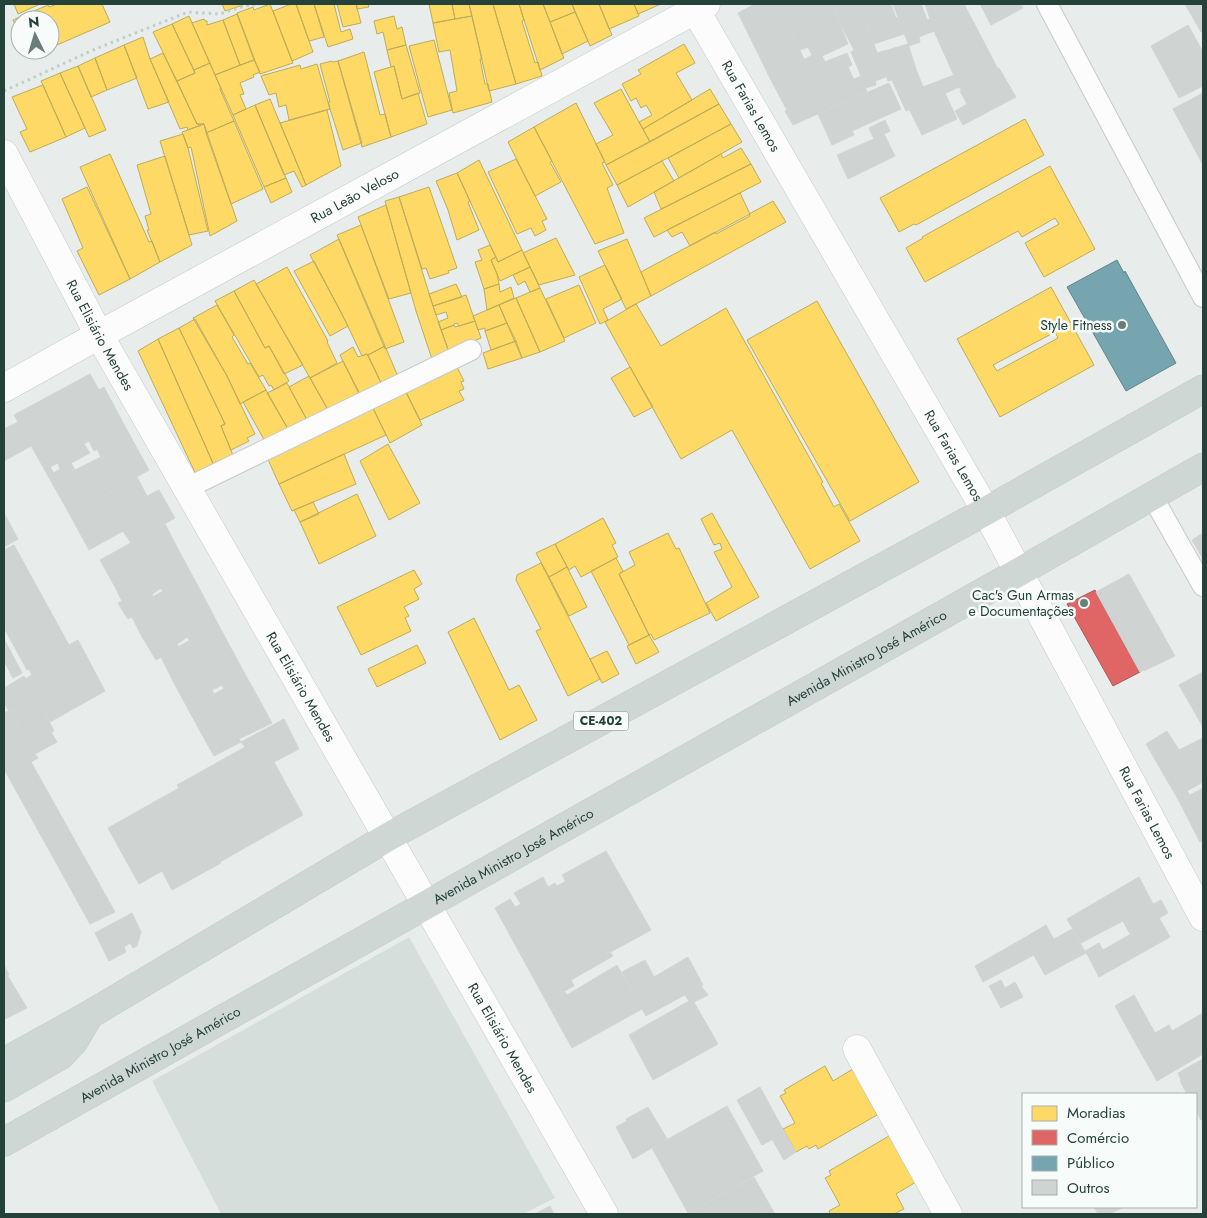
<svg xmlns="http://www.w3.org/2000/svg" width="1207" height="1218" font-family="Jost,sans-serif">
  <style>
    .built { fill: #d6dedb }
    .homes { fill: #ffd966; stroke: #bdac59; fill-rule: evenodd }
    .shops { fill: #e06666; stroke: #a85b59 }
    .public { fill: #76a5af; stroke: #5d878c }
    .building { fill: #cfd4d2; stroke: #d1d6d4 }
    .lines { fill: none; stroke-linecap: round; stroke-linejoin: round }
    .service-casing { stroke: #c5cac8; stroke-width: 22 }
    .minor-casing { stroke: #c5cac8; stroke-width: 29 }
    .primary-casing { stroke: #c3ccc9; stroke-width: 29 }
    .path { stroke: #c3ccca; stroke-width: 3; stroke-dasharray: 2.5 4; stroke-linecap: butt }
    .service { stroke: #fcfcfc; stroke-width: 20 }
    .minor { stroke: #fcfcfc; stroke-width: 28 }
    .primary { stroke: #cfd7d5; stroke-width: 28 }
    .poi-dot { fill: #697e78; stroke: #f7fbf9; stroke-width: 2 }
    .labels { text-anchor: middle; stroke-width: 5; stroke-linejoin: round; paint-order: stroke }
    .shield { fill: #f7fbf9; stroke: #637a73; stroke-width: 1 }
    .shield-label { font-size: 12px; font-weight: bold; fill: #24423a }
    .street-label { font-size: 14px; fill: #24423a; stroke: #f7fbf9 }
    .poi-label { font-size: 14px; fill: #24423a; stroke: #f7fbf9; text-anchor: end }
  </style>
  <rect width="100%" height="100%" fill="#e8edeb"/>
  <path class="built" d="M409,937l146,261 -32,16h-302l-69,-133z"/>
  <path class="homes" d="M14,4h26l-22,10z
    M57,4h45l8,18 -60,26v-28h-30v15l-7,-15 35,-15 1,2z
    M222,4h20l1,1 -18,6z
    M270,4l23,59 -33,11 -23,-61 16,-6 1,3z
    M291,4h5l17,48 -21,9 -19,-50z
    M296,4h18l10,33 -15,4z
    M314,4h20l7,28 9,-3 3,10 -25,8z
    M337,4h19l5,19 -18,4z
    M356,4h12l1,3 -12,2z
    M429,4h23l3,15 -22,4z
    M452,4h17l3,12 -17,3z
    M469,4h24l23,80 -27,7z
    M493,4h26l5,16 -2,1 13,42 3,-1 4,14 -26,8z
    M519,4h24l21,54 -24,12z
    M543,4h29l3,8 -25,10z
    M572,4h27l13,31 -22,11z
    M599,4h35l5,12 -30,13z
    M634,4h27l-23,10z
    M575,12l13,29 -26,13 -12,-32z
    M237,14l17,46 -14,5 -17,-45z
    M189,16l21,47 -16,7 -22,-46z
    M394,16l3,13 5,-2 4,18 -19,5 -4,-18 -6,2 -3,-13z
    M472,16l10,43h-2l5,25h3l4,18 -39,11 -4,-20 8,-2 -7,-41 -11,2 -6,-29z
    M204,19l1,2h2v4l16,-5 17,45 -25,10 -23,-52z
    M172,24l23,49 -18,8 -24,-49z
    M143,37l7,22 19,43 -21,7 -24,-64z
    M434,40l18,70 -24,7 -19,-71z
    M684,44l11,19 -19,10 16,27 -49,29 -4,-7 13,-7 -6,-10 -5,3 -5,-10 -5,3 -9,-17 19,-10 -3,-4z
    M124,45l13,33 -30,12 -12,-32z
    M406,45l14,48 -18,6 -8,-33 -3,1 -4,-17z
    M26,50h20l-16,7z
    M364,52l16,63 5,-1 6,23 -29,10 -24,-86z
    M163,53l34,71h7l-16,6 -1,-3 -7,2 -30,-70z
    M95,58l12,32 -16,7 -13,-31z
    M254,60l6,12 -7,3 1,2 -14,6 4,11 -4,1 6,14 -13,6 -18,-40z
    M332,61l1,1 5,-1 24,82 -19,7 -13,-41 -2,-7h2l-10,-38z
    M210,63l11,26h-1l14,32 -28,12 -2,-9h-7l-20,-43 18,-8 -1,-3z
    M317,64l13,45 -41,11 -3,-15 -7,2 -3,-14 -7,2 -8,-19 39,-11 1,4z
    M78,66l28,64 -17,7 -29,-64z
    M394,66l8,33 16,-6 9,31 -36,13 -17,-65z
    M60,73l25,55 -19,9 -25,-56z
    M43,85l23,52 -36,15 -10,-20 7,-3 -15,-32z
    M621,89l29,53 -44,23 -10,-21 17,-9 -19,-32z
    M710,89l9,15 -69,38 -7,-13z
    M270,99l36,86 -4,2 -8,-16 -10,4 -29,-70z
    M576,103l29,59 -3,1 11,22 -6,3 17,45 -29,11 -61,-117z
    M719,104l12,20 -114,61 -11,-20z
    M255,105l31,73 -22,9 -31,-72z
    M327,110l14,56 -35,19 -26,-62z
    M1025,119l19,36 -128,70 -2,-1 -15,8 -19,-34z
    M234,121l29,68 -32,15 -25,-71z
    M204,124l33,97 -27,15 -19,-89 -3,1 -6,-16z
    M731,124l11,18 -63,36 -11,-20z
    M534,127l18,34 -2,1 11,20 -26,14 -27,-54z
    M183,134l5,14 20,83 -19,4 -29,-94z
    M741,148l10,16 -90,45 -7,-17 67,-38 2,4z
    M110,154l39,88 3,-1 8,21 -30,17 -50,-112z
    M165,156l27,89 -32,17 -13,-32h2l-4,-14 6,-2 -14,-49z
    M516,159l31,60 -5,2 4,9 -11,6 -4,-8 -14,6 -29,-62z
    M479,160l43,90 -24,12 -41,-89z
    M662,161l12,20 -46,26 -11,-22z
    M751,164l10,18 -107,55 -10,-19z
    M1050,166l45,83 -51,28 -19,-34 34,-19 -4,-6 -33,19 -4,-6 -93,51 -19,-34 17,-10 -1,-1z
    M457,173l13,28 -2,1 11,28 -22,10 -9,-30 -12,-29z
    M286,178l6,14 -21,11 -7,-16z
    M87,187l43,92 -31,16 -22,-44 6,-3 -21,-49z
    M429,187l28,81 -9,3 1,2 -19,6 -4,-11 -4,1 -23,-72z
    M740,193l10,21 -60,32 -8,-14 -10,5 -5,-7z
    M399,197l34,109 17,49 -17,7 -17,-51 -31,-110z
    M773,201l13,21 -135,74 -10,-24 74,-40 1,2 34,-18 -1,-2z
    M386,205l25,88 -22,6 -31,-82z
    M361,225l43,117 -19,7 -48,-114z
    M556,238l19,37 -36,10 -16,-32z
    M339,239l46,107 -17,9 -1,-1 -5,2 -21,-44 -31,-57z
    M627,239l24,57 -25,13 -28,-58z
    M490,245l6,12 -5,3 6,14 2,10 -15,5 -9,-27 7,-2 -4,-10z
    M522,250l8,17 -30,14 -9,-21 5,-3 2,5z
    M314,261l34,65 -18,10 -36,-65z
    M605,265l17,34 -19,10 5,11 -8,4 -21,-47z
    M287,267l41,74 -1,1 10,21 -27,15 -54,-94z
    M530,267l10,21 -10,4 -5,-11 -7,4 -5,-10z
    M254,280l49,85 -19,9 -15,-28 -4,2 -31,-57z
    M456,284l6,13 -29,9 -4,-12z
    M499,284l1,8 11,-5 3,11 -27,12 -3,-21z
    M579,285l17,38 -32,15 -18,-39z
    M1051,287l43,78 -94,52 -43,-78zM1055,332l3,6 -61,33 -4,-6z
    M540,288l25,53 -25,11 -24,-54z
    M234,291l31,57 4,-2 20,35 -15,9 -3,-5 -2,1 -6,-11 -4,2 -44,-76z
    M466,295l9,26 -16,5 -2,-3 -3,1v1l-13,5 -3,-8 10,-4 -2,-6 -10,3 -3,-9z
    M516,298l24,54 -18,6 -23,-53z
    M817,301l102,181 -69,39 -103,-181z
    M636,304l25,42 65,-38 97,174 -2,1 13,24 5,-3 21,37 -50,28 -78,-139 -51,29 -76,-137z
    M217,305l17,30 -2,2 16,27 2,-1 16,27 -26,14 -13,-28 -34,-58z
    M499,305l8,18 -22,8v-3l-7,2 -5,-14z
    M195,319l32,57 28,58 -8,4 2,3 -18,9 -10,-24 4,-2 -46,-96z
    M475,321l6,17 -19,8 -12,9 -9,-25 13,-5 1,2 4,-1z
    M507,323l9,18 -25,9 -6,-19z
    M179,328l46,96 -4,2 14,34 -19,10 -58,-131z
    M158,339l58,131 -18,9 -60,-128z
    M516,341l6,17 -34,11 -5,-16z
    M385,346l14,33 -16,8 -15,-32z
    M353,347l5,10 9,-3 16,33 -22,11 -21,-43z
    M343,361l20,39 -32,15 -21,-37z
    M455,363l9,18 -3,1 3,7 -5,2 5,9 -44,20 -16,-32z
    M630,367l23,40 -19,10 -23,-39z
    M309,376l19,34 -21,10 -18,-33z
    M287,383l20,37 -19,9 -21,-36z
    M404,388l18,37 -32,18 -19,-39z
    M266,390l22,39 -21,16 -24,-43z
    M371,404l15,31 -107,49 -13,-29z
    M388,444l32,59 -31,17 -29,-59z
    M344,454l12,30 -64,27 -13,-27z
    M357,494l19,42 -57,28 -19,-42z
    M313,502l6,12 -19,8 -6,-12z
    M712,513l47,84 -43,24 -10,-18 26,-16 -18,-35 8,-3 -2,-6 -6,2 -13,-26z
    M603,518l13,25 -4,2 6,12 -37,20 -6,-11 -6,4 -14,-26z
    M668,533l8,16 3,-1 31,65 -56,27 -3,-6 -2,1 -30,-61 16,-9 -6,-13z
    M555,544l12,23 -18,10 -13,-24z
    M616,558l7,13 -4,3 30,61 -20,10 -38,-74z
    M541,563l59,116 -32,17 -32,-65 5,-2 -25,-49 1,-5z
    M567,567l20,40 -18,9 -20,-39z
    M414,570l8,14 -8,5 5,10 -15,8 5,9 -4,2 6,13 -50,24 -24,-48z
    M474,618l35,72 10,-5 18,35 -37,20 -52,-108z
    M649,635l10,17 -23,12 -9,-18z
    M417,645l9,18 -49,24 -9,-18z
    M607,651l12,23 -17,9 -12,-24z
    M825,1066l8,15 20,-12 24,46 -59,34 -2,-4 -7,4 -2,-3 -11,6 -13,-23 12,-6 -15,-27 6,-3 -2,-3z
    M889,1136l27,46 -20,12 8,15 -10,5h-64l-1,-3 11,-6 -15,-27 6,-3 -2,-4z"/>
  <path class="shops" d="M1095,590l45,82 -27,14 -46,-82z"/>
  <path class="public" d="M1117,260l7,13 1,-2 51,92 -50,28 -59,-104z"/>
  <path class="building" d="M755,4h23l26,55 -34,19 -32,-65z
    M778,4h19l23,47 -8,4 -4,-8 -8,3z
    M797,4h35l16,40 -26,12z
    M832,4h27l27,73 -11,4 1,4 -10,3 -15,-36 3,-2 -13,-25z
    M859,4h32l5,14 2,-1 6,17 -30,10z
    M893,4h28l6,16 3,-1 4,12 -15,6 1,5 -11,4z
    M925,4h39l34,65 -39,18 -25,-56z
    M980,4h40l3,4 -32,17z
    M1185,4h18v27l-2,1z
    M1188,25l15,27v34l-24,12 -28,-52z
    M908,44l9,28 -29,9 -11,-28z
    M820,51l5,11 22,-9 5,12 -71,34 -11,-21z
    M848,67l6,13 -67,30 -6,-11z
    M999,68l17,29 -53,28 -8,-14 12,-7 -7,-13h2l-3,-4z
    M917,72l12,29 -23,10 -14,-31z
    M954,75l5,12 -30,14 -6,-14z
    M861,76l6,16 -74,33 -8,-14z
    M889,83l12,26 -49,22 2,4 -22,10 -14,-31z
    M945,93l12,26 -35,16 -13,-26z
    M1203,93v72l-30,-56z
    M885,120l5,11 -6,3 11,22 -47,23 -11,-24 37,-16 -5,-11z
    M90,374l9,16 5,-3 24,45 -34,19 -5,-10 -5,3 6,9 -30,16 -2,-6 -8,4 4,6 -6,3 -34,-61z
    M18,422l13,24 -27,15v-32z
    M128,432l21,38 -79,45 -22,-39 23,-13 4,7 26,-13 -4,-8z
    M137,477l10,19 12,-6 16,28 -44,25 -8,-12 -34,19 -19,-35z
    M4,513l14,26 -14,8z
    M165,524l14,27 -64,36 -15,-27z
    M1203,533v26l-11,-19z
    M14,545l55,100 9,-5 27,51 -55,31 -25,-43 7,-4 -3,-6 -2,1 -23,-42v-78z
    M179,551l13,24 -29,17 -2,-4 -9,6 1,3 -29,16 -6,-10 4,-2 -7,-14z
    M1129,574l46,82 -31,15v-1l-4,2 -44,-80z
    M192,575l13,24 -64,36 -9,-18 -4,2 -4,-6z
    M205,599l13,25 -28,17 -3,-4 -10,7 2,3 -23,13 -15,-25z
    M218,624l14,26 -58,33 -13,-26z
    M4,639l18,34 -9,5 -9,-17z
    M232,650l14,26 -22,13 -2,-4 -10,5 2,4 -26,15 -14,-26z
    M1203,672v55l-24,-42z
    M24,676l12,21 -25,14 -1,-1h-2l-4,-8v-14z
    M246,676l13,23 -59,32 -12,-22z
    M36,697l18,34 -26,14 -17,-34z
    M259,699l13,24 -33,16 2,3 -27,14 -14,-25z
    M10,710l18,35 -24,13v-45z
    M284,719l15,30 -25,13 29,53 -83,47 1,1 -49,27 -10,-19 -23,13 -31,-56 71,-40 -2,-3 68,-38 -4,-5z
    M1167,731l12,19 24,-12v44l-16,9 3,5 -11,5 -33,-57z
    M51,732l6,10 -22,12 3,4 -7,4 84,150 -25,12 -86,-155v-11z
    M1203,788v53l-3,1 -21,-41z
    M606,851l45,79 -44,24 -45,-79z
    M543,877l5,10 7,-4 2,3 9,-5 41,73 4,-1 2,3 -42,24 3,6 -28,15 -51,-93 15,-9 5,8 6,-3 -7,-11z
    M1139,877l14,27 8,-4 7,13 -38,21 -7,-13 -42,22 -14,-24z
    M132,913l9,19 -4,14 -4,2 -3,-5 -6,4 2,5 -17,9 -14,-28z
    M1159,918l11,19 -71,40 -10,-19z
    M1046,925l21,38 -22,12 -21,-37z
    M1072,929l14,24 -19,10 -13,-24z
    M1024,938l10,17 -51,27 -8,-16z
    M1099,943l4,7 -14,8 -4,-7z
    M688,957l15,28 -57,31 -24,-44 23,-12 9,17z
    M4,965l5,10h-2l20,33 -22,11 -1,-2z
    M617,965l25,44 -70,39 -26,-47 18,-10 3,4z
    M1001,980l4,8 10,-6 8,15 -22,11 -12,-22z
    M701,986l7,9 -14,7 24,42 -65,36 -24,-45 60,-34 -4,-6z
    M1134,995l21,38 -19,11 -21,-38z
    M1203,1013v41l-46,27 -21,-37 33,-19 3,6z
    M1203,1059v60l-2,1 -5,-10v-16h-9l-7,-13 1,-1 -3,-7z
    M760,1087l25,46 -23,12 -25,-45z
    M727,1106l36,65 -75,42 -36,-65z
    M648,1107l19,32 -34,20 -17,-32 11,-6 -1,-2z
    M785,1133l11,19 -12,8 -12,-21z
    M754,1177l14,25 -23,12h-56l-1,-1z
    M768,1202l7,12h-30z
    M550,1206l4,8h-19z
    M1094,1207h30l-14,7h-12z"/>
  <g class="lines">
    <defs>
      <path id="service" d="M1047,4l156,293
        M187,488l284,-138
        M1152,496l51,90"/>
      <g id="minor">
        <path id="s1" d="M692,4l294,507 217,406"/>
        <path id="s2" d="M4,154l95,181 505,879"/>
        <path id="s3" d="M4,388l95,-53 607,-331"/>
        <path d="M857,1049l91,165"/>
      </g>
      <g id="primary">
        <path d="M4,1062l85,-47 299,-178 598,-326 217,-122"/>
        <path d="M4,1088l56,-32 14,-15 12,-20"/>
        <path id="s4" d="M4,1142l1015,-570 184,-105"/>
      </g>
    </defs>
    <use href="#service" class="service-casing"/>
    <use href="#minor" class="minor-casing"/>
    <use href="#primary" class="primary-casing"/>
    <path class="path" d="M4,91l89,-41 95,-38 32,2 24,-8 14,-2"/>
    <use href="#service" class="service"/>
    <use href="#minor" class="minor"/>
    <use href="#primary" class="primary"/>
  </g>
  <g class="poi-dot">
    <circle cx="1122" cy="325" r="5"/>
    <circle cx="1084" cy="603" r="5"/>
  </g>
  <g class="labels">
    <rect class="shield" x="573.5" y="711.5" width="55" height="19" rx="4"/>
    <g class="shield-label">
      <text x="601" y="725">CE-402</text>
    </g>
    <g class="street-label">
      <text dy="5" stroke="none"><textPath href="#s1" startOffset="118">Rua Farias Lemos</textPath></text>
      <text dy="5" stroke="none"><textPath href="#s3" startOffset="400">Rua Leão Veloso</textPath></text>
      <text dy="5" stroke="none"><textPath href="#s2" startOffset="205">Rua Elisiário Mendes</textPath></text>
      <text dy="5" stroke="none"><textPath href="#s1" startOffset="522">Rua Farias Lemos</textPath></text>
      <text dy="5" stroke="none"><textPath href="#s4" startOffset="989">Avenida Ministro José Américo</textPath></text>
      <text dy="5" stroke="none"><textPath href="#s2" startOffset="610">Rua Elisiário Mendes</textPath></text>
      <text dy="5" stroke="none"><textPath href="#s1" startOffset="928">Rua Farias Lemos</textPath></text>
      <text dy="5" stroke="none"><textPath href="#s4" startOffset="584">Avenida Ministro José Américo</textPath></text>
      <text dy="5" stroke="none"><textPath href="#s2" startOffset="1015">Rua Elisiário Mendes</textPath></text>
      <text dy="5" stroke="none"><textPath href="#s4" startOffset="179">Avenida Ministro José Américo</textPath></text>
    </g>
    <g class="poi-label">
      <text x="1112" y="330">Style Fitness</text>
      <text x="1074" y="600">Cac's Gun Armas<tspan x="1074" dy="16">e Documentações</tspan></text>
    </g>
  </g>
  <rect width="1207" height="1218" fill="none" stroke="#24423a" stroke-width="10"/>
  <rect x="1022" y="1093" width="175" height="115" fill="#f7fbf9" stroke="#a3b1ad"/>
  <rect x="1032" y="1106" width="25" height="15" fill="#ffd966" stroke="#a3b1ad"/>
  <text x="1067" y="1118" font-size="15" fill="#24423a">Moradias</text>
  <rect x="1032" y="1130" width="25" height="15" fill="#e06666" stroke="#a3b1ad"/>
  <text x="1067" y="1143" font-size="15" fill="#24423a">Comércio</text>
  <rect x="1032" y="1156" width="25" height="15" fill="#76a5af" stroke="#a3b1ad"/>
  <text x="1067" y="1168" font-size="15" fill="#24423a">Público</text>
  <rect x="1032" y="1180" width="25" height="15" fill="#cfd4d2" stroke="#a3b1ad"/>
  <text x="1067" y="1193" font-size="15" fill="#24423a">Outros</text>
  <g transform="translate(35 35) rotate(355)"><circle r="24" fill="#f7fbf9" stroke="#a3b1ad"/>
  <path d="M0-4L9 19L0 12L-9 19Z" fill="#697e78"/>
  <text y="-8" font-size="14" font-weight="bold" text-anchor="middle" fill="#24423a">N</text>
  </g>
</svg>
